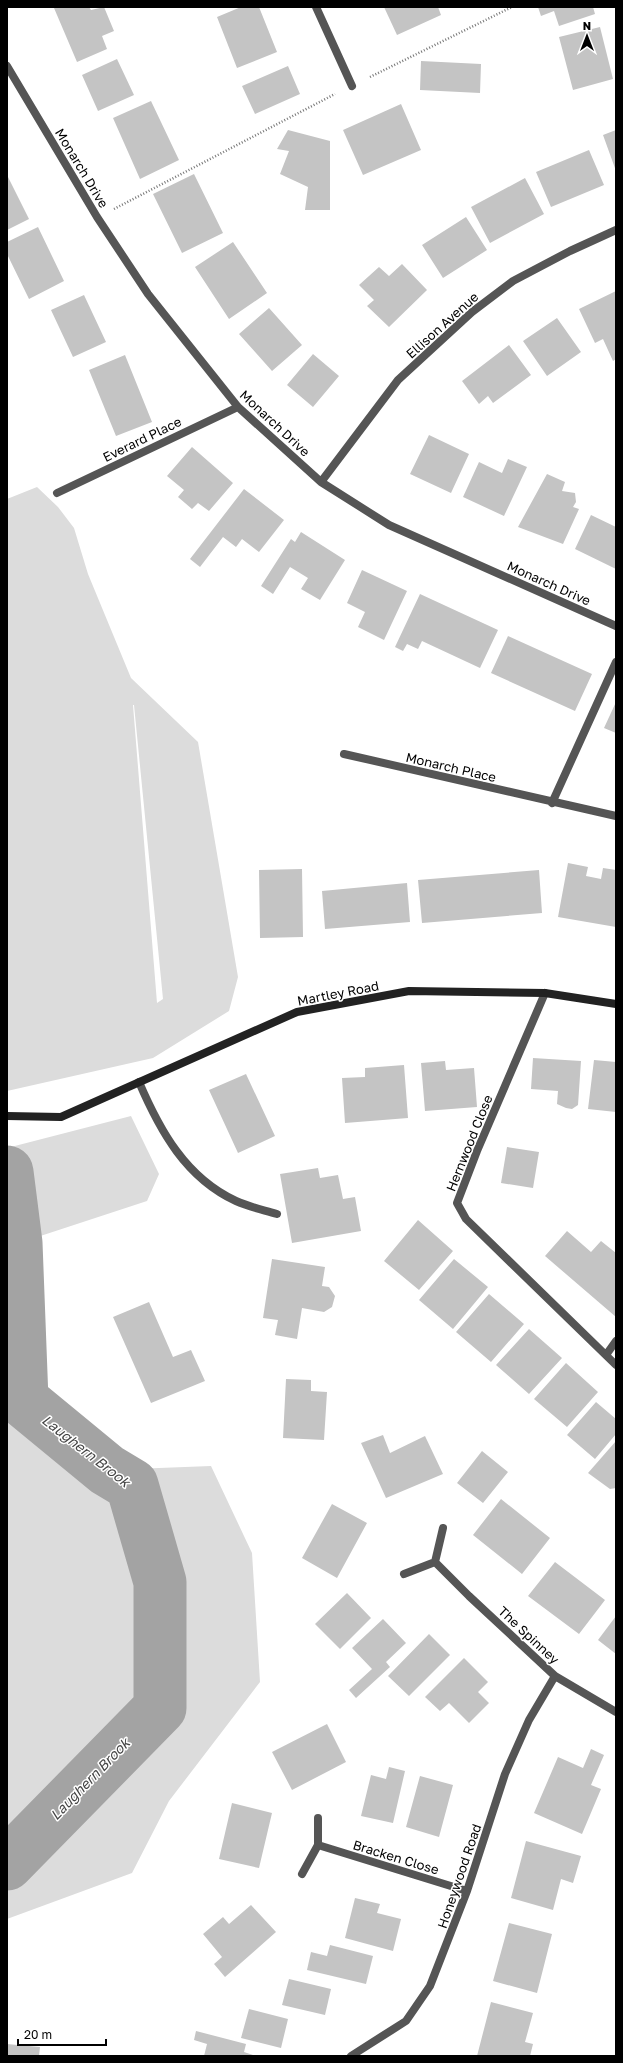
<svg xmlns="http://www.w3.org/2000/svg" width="623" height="2063" font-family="'Golos Text',sans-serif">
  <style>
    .green { fill: #dcdcdc; fill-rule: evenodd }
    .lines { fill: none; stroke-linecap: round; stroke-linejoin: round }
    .river { stroke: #a3a3a3; stroke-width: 53 }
    .building { fill: #c4c4c4 }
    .path { stroke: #777; stroke-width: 2.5; stroke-dasharray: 1 2; stroke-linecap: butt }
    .service { stroke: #555; stroke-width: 8 }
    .minor { stroke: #555; stroke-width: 8 }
    .secondary { stroke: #222; stroke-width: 8 }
    .labels { text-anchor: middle; stroke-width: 3; stroke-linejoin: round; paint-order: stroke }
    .street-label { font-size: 13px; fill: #000; stroke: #fff }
    .water-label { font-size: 14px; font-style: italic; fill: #444; stroke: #fff }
  </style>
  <rect width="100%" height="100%" fill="#fff"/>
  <path class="green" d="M37,487l21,20 16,21 14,46 43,104 67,64 40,235 -9,34 -76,47 -146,33v-592zM134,705l29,294 -6,4 -24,-298z
    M131,1116l28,58 -12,27 -131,43 6,156 85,70 104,-4 41,87 8,129 -91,119 -37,72 -125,46v-771z"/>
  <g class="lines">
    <path class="river" d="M7,1172l9,71 6,157 85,70 25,15 28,97v126l-153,156"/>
  </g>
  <path class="building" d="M55,7h34l2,3 13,-3 10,24 -12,5 5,13 -30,13 -23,-54z
    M241,7h18l18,45 -40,16 -20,-51z
    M384,7h54l3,8 -44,20z
    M538,7h55l2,7 -36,12 -5,-15 -13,5z
    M600,27l13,52 -40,11 -14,-53z
    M117,59l17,36 -36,16 -16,-36z
    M421,61l60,3 -1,29 -60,-3z
    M288,66l12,28 -45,20 -13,-28z
    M151,101l28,59 -39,19 -27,-61z
    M401,104l20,46 -58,25 -20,-45z
    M288,130l42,11v69h-25l3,-23 -28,-13 9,-23 -12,-2z
    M616,130v41l-13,-36z
    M589,150l15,35 -53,22 -15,-35z
    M194,174l29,59 -41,20 -29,-59z
    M7,175l22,44 -22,11z
    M525,178l19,36 -54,29 -19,-36z
    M466,217l21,33 -44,28 -21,-33z
    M38,227l26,54 -35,18 -22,-45v-12z
    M233,242l34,51 -38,26 -34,-52z
    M402,264l25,26 -38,37 -22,-21 7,-6 -15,-15 20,-18 10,9z
    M616,291v68l-3,2 -10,-22 -8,4 -16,-34z
    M84,295l22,47 -33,15 -22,-47z
    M269,308l33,37 -30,26 -33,-37z
    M557,318l24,34 -34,24 -24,-35z
    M509,345l22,30 -38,28 -5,-7 -9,8 -17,-23z
    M313,354l26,22 -26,31 -26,-22z
    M125,355l27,67 -36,14 -27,-66z
    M429,435l40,19 -18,39 -41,-19z
    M192,447l41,36 -24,28 -11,-8 -6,6 -14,-12 6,-7 -17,-14z
    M508,459l19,8 -23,49 -41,-19 16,-35 23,11z
    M547,474l18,8 -3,9 13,2 1,9 -3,5 6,2 -16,35 -45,-17z
    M244,489l40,31 -25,32 -17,-13 -6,8 -13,-10 -23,30 -10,-8z
    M591,515l25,12v42l-41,-20z
    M301,532l44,28 -25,40 -19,-11 7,-11 -18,-11 -17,27 -12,-8 30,-47 4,3z
    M362,570l45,21 -23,49 -26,-13 7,-15 -18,-9z
    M420,594l78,36 -18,38 -58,-27 -4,8 -11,-5 -4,7 -8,-4z
    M508,636l84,38 -17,37 -84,-38z
    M616,702v31l-12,-5z
    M568,863l20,4 -2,9 15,3 2,-11 13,2v57l-58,-10z
    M302,869l1,68 -43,1 -1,-68z
    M539,870l3,43 -120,10 -4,-43z
    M407,883l3,39 -85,7 -3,-38z
    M533,1058l48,3 -3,44 -6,4 -6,-1 -9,-4 1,-13 -27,-2z
    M594,1060l22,2v50l-28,-3z
    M445,1061l1,9 28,-2 3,39 -52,4 -4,-48z
    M404,1065l4,53 -63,5 -3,-45 23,-1v-9z
    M246,1074l29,62 -37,17 -29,-63z
    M507,1147l32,5 -6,36 -32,-5z
    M318,1168l2,10 18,-3 5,24 12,-2 6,34 -69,12 -12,-69z
    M418,1220l35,31 -34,39 -35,-29z
    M567,1231l24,21 10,-11 15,12v64l-71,-61z
    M272,1259l53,8 -3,19 7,1 6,9 -3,11 -8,5 -22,-4 -5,31 -22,-4 3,-15 -15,-2z
    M454,1259l34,28 -35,42 -34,-29z
    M489,1294l35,30 -33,38 -35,-30z
    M149,1302l24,55 18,-7 14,31 -54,22 -38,-86z
    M529,1329l33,29 -33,36 -33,-29z
    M566,1363l32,29 -31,35 -33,-28z
    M286,1379l25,1v11l16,1 -3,48 -41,-2z
    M596,1402l20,17v15l-21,25 -28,-24z
    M383,1435l7,18 35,-17 18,38 -57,24 -25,-55z
    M616,1441v47l-6,1 -22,-16z
    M482,1451l26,21 -25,31 -26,-20z
    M501,1499l49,39 -28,36 -49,-39z
    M332,1504l35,19 -30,55 -35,-20z
    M555,1562l50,38 -26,34 -51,-38z
    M347,1593l24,25 -31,31 -25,-25z
    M616,1616v38l-18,-14z
    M383,1619l23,24 -20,19 4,5 -34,31 -7,-8 23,-21 -20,-21z
    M429,1634l21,21 -41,41 -21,-20z
    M464,1658l24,24 -10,10 11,11 -20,20 -20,-20 -9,8 -15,-14z
    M327,1724l19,38 -54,28 -20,-38z
    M591,1749l13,6 -13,30 10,4 -19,45 -48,-21 24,-56 25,11z
    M389,1767l16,4 -12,52 -32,-7 10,-41 15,4z
    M420,1776l33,9 -14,52 -33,-10z
    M232,1803l40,10 -13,55 -40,-9z
    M526,1841l55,15 -8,27 -12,-4 -8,31 -42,-12z
    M355,1898l25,6 -3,9 24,6 -8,32 -48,-13z
    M251,1905l25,27 -51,45 -11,-13 8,-7 -19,-23 20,-17 6,7z
    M509,1923l43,11 -15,59 -44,-12z
    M330,1945l43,11 -7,28 -59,-14 4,-18 16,4z
    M289,1979l42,10 -6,26 -43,-10z
    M491,2002l42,11 -8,29 8,2 -3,12h-53z
    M249,2009l39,10 -7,29 -40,-10z
    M196,2031l50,13 -2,8 12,4h-52l3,-12 -13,-4z
    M7,2044l33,3 -1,9h-32z"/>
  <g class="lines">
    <path class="path" d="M370,77l142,-70
      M114,209l221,-115"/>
    <path class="service" d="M139,1082c21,49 47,96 97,119 13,6 28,9 41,13"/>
    <path class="minor" d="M316,7l36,79
      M7,66l90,151 51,77 90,113 83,75 68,43 227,101
      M321,482l77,-102 74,-68 41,-31 57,-30 46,-21
      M57,493l181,-86
      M344,754l272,62
      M552,803l64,-141
      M545,993l-68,158 -20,52 9,16 150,146
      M606,1355l10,-14
      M435,1562l34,34 86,80 61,36
      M404,1574l31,-12 8,-34
      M318,1845l149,46
      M302,1874l16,-29v-27
      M351,2056l55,-35 24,-35 37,-95 38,-117 24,-54 26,-44"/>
    <path class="secondary" d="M7,1116l54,1 236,-105 112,-21 136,2 71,11"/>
  </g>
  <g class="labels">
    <g class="street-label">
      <text transform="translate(82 168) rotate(59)" y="5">Monarch Drive</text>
      <text transform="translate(442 325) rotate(-42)" y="5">Ellison Avenue</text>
      <text transform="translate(275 423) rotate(43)" y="5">Monarch Drive</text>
      <text transform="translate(142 439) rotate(-26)" y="5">Everard Place</text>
      <text transform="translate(549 583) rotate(24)" y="5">Monarch Drive</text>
      <text transform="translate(451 767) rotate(13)" y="5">Monarch Place</text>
      <text transform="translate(338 993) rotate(-11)" y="5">Martley Road</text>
      <text transform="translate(469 1143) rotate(-68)" y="5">Hernwood Close</text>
      <text transform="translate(529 1635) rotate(43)" y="5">The Spinney</text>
      <text transform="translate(396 1857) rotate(17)" y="5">Bracken Close</text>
      <text transform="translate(459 1876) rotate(-71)" y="5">Honeywood Road</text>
    </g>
    <g class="water-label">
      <text transform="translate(86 1451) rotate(38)" y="5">Laughern Brook</text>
      <text transform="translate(90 1779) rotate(-46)" y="5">Laughern Brook</text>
    </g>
  </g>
  <rect width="623" height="2063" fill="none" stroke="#000000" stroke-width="16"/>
  <g transform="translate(587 36)" stroke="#ffffff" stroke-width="3" paint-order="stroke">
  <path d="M0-3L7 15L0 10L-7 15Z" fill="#000000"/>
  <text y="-6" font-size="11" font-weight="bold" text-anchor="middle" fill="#000000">N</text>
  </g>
  <path d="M18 2039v6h88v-6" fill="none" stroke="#000000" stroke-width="2"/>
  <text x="24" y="2039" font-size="12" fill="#000000" stroke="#ffffff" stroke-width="3" paint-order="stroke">20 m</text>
</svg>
